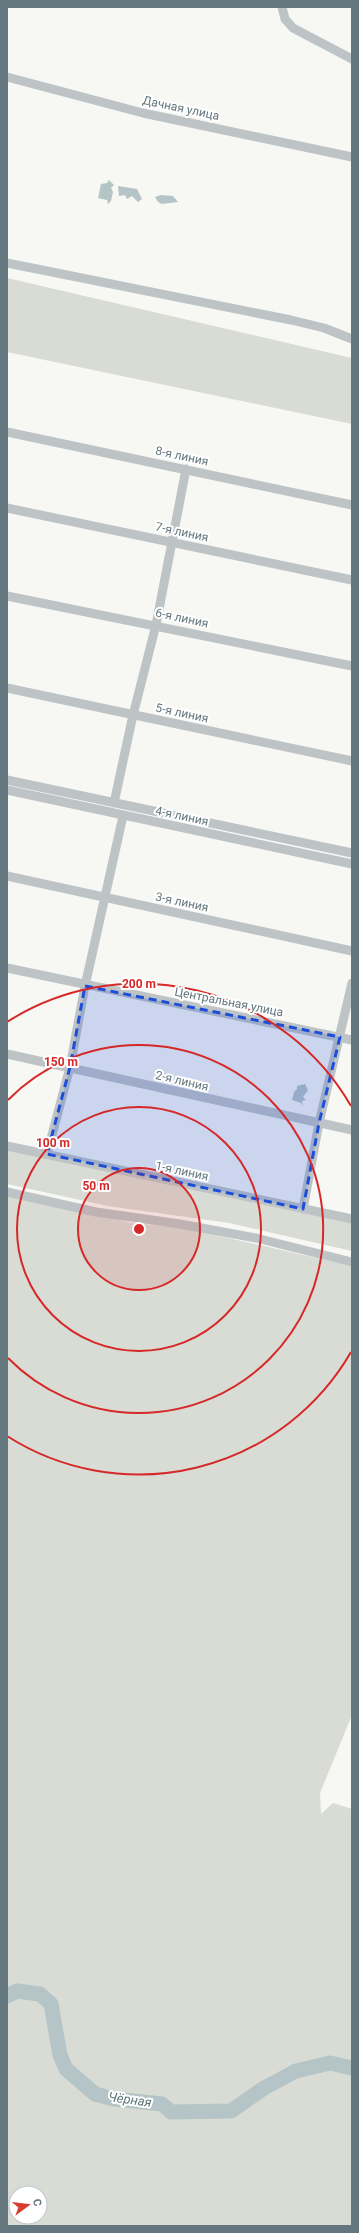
<svg xmlns="http://www.w3.org/2000/svg" width="359" height="2233" font-family="Roboto,sans-serif">
  <style>
    .green { fill: #d8dcd4; fill-rule: evenodd }
    .water { fill: #b5c4c6 }
    .lines { fill: none; stroke-linecap: round; stroke-linejoin: round }
    .river { stroke: #b5c4c6; stroke-width: 15 }
    .street { stroke: #bec4c6; stroke-width: 9 }
    .marked { fill: #1d4ed8; fill-opacity: 0.2; stroke: #1d4ed8; stroke-width: 3; stroke-dasharray: 8 5; stroke-linejoin: round }
    .ring { fill: none; stroke: #d62828; stroke-width: 2 }
    .labels { text-anchor: middle; stroke-width: 4; stroke-linejoin: round; paint-order: stroke }
    .street-label { font-size: 12px; fill: #64777e; stroke: #fff }
    .water-label { font-size: 13px; font-style: italic; fill: #5e7678; stroke: #fff }
    .centre { fill: #d62828; stroke: #fff; stroke-width: 2 }
    .ring-label { font-size: 12px; text-anchor: middle; font-weight: bold; fill: #d62828; stroke: #fff; stroke-width: 4; stroke-linejoin: round; paint-order: stroke }
  </style>
  <rect width="100%" height="100%" fill="#f7f7f4"/>
  <path class="green" d="M7,278l345,80v66l-345,-72z
    M7,1150l345,73v28l-123,-28 -121,-17 -101,-22z
    M7,1195l125,28 52,5 168,38v449l-32,78 1,21 12,-11 19,6v417h-345zM16,2193h24v24h-24z"/>
  <path class="water" d="M109,180l5,5 -3,3 2,4 -2,9 -3,3 -1,-4 -9,-2 3,-14 6,-1z
    M118,186l19,3 5,10 -4,3 -6,-6 -5,3 -2,-4 -6,1z
    M161,195l12,1 5,6 -16,2 -4,-2 -3,-5z
    M305,1084l3,6 -5,7 3,3 -4,1 1,5 -2,-3 -9,-3 2,-8 3,-3v-3z"/>
  <g class="lines">
    <path class="river" d="M7,1996l10,-5 23,3 11,10 9,51 6,14 29,25 19,5 48,5 9,8 60,-1 33,-23 32,-17 34,-8 22,5"/>
    <path class="street" d="M282,7l3,12 8,9 59,31
      M7,77l136,36 209,44
      M7,263l284,57 33,8 28,11
      M7,432l345,73
      M7,508l345,72
      M7,596l345,70
      M7,688l345,73
      M7,780l345,73
      M7,790l345,74
      M114,803l19,-88 23,-90 30,-156
      M7,876l345,75
      M7,968l345,72
      M7,1054l345,76
      M7,1146l345,73
      M47,1154l23,-87 15,-81 38,-170
      M7,1192l89,20 84,12 76,14 96,24
      M303,1209l16,-86 33,-140"/>
  </g>
  <path class="marked" d="M85,986l255,51 -21,86 -16,86 -256,-55 23,-87z"/>
  <circle cx="139" cy="1229" r="61" fill="#d62828" fill-opacity=".12"/>
  <g class="ring">
    <circle cx="139" cy="1229" r="61"/>
    <circle cx="139" cy="1229" r="122"/>
    <path d="M8 1100A184 184 0 1 1 8 1358"/>
    <path d="M351 1352A245 245 0 0 1 7 1436M7 1022A245 245 0 0 1 351 1106"/>
  </g>
  <g class="labels">
    <g class="street-label">
      <text transform="translate(181 108) rotate(12)" y="4">Дачная улица</text>
      <text transform="translate(182 456) rotate(12)" y="4">8-я линия</text>
      <text transform="translate(182 532) rotate(12)" y="4">7-я линия</text>
      <text transform="translate(182 618) rotate(12)" y="4">6-я линия</text>
      <text transform="translate(182 713) rotate(12)" y="4">5-я линия</text>
      <text transform="translate(182 816) rotate(12)" y="4">4-я линия</text>
      <text transform="translate(182 902) rotate(12)" y="4">3-я линия</text>
      <text transform="translate(229 1002) rotate(11)" y="4">Центральная улица</text>
      <text transform="translate(182 1081) rotate(13)" y="4">2-я линия</text>
      <text transform="translate(182 1171) rotate(12)" y="4">1-я линия</text>
    </g>
    <g class="water-label">
      <text transform="translate(130 2099) rotate(8)" y="5">Чёрная</text>
    </g>
  </g>
  <circle cx="139" cy="1229" r="6" class="centre"/>
  <g class="ring-label">
    <text x="139" y="988">200 m</text>
    <text x="61" y="1066">150 m</text>
    <text x="53" y="1147">100 m</text>
    <text x="96" y="1190">50 m</text>
  </g>
  <rect width="359" height="2233" fill="none" stroke="#64777e" stroke-width="16"/>
  <g transform="translate(28 2205) rotate(75)"><circle r="19" fill="#ffffff" stroke="#c1c9cb"/>
  <path d="M0-3L7 15L0 10L-7 15Z" fill="#d93d32"/>
  <text y="-6" font-size="11" font-weight="bold" text-anchor="middle" fill="#64777e">С</text>
  </g>
</svg>
